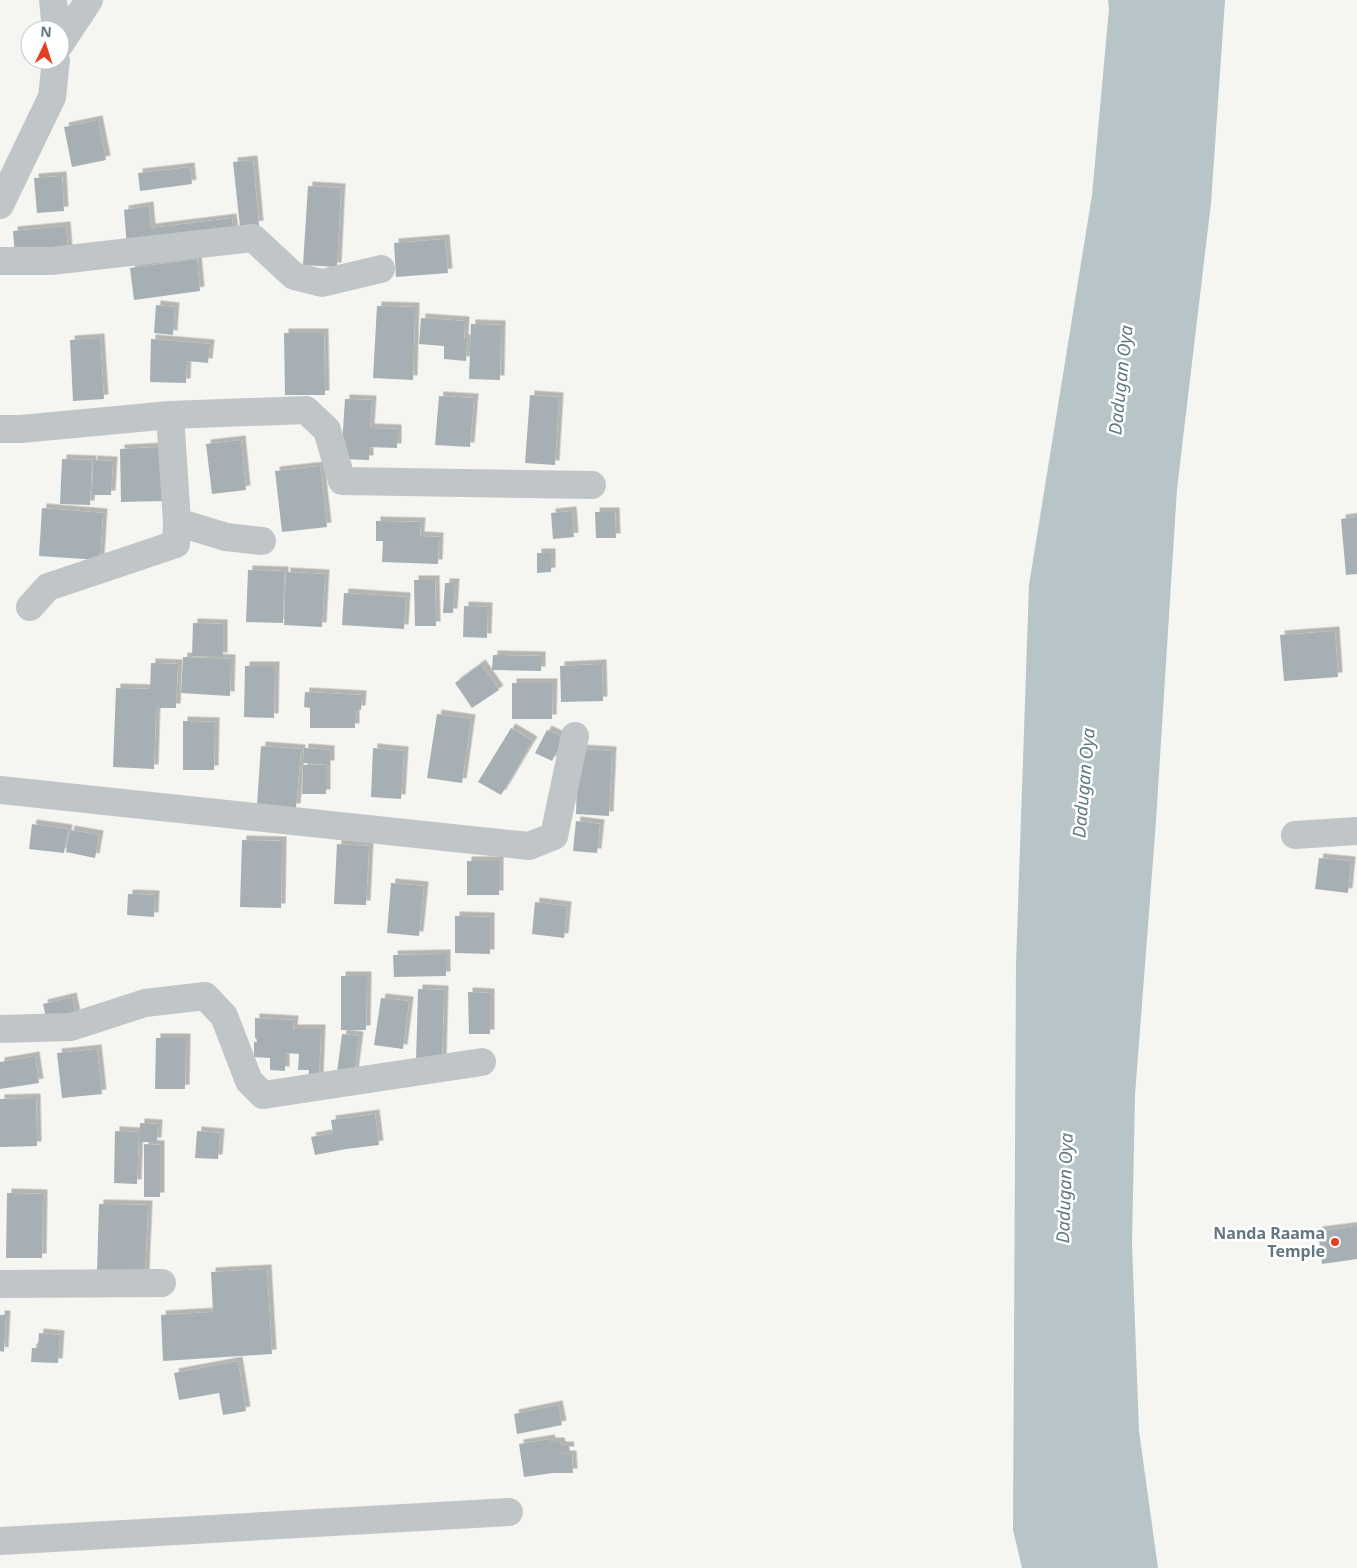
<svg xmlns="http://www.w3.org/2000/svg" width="1357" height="1568" font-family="'Noto Sans',sans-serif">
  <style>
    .water { fill: #b7c5c8 }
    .building { fill: #a6b0b4; filter: url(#shadow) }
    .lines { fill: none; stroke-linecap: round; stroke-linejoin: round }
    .minor { stroke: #c0c5c7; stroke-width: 28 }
    .poi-dot { fill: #e53f21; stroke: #fff; stroke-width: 2 }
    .labels { text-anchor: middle; stroke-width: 5; stroke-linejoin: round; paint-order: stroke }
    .poi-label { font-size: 16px; font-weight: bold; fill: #637782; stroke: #fff; text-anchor: end }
    .water-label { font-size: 18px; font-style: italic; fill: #5f7a7f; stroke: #fff }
  </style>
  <defs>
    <filter id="shadow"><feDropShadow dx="4.5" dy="-4.5" stdDeviation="0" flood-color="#0004"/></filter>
  </defs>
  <rect width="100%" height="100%" fill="#f5f5f1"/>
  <path class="water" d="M1108,0h117l-14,203 -34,286 -21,332 -21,274 -3,148 7,188 19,137h-136l-9,-38 3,-566 13,-379 63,-390 17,-186z"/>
  <path class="building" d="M98,120l8,40 -34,7 -8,-40z
    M253,160l6,65 -19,2 -7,-65z
    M190,167l2,17 -52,7 -2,-18z
    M62,176l2,35 -27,2 -3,-35z
    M308,186l33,2 -4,79 -34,-2z
    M149,206l2,22 81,-10 2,16 -107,13 -3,-37z
    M66,226l2,25 -53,5 -2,-25z
    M445,239l3,34 -52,4 -2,-34z
    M197,259l3,32 -66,9 -4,-32z
    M156,305l19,2 -2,28 -19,-2z
    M377,306l38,1 -2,73 -40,-2z
    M421,318l44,3 -1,18h3l-1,22 -22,-2v-13l-25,-2z
    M471,324l30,1 -1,55 -31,-1z
    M284,333h40l1,62h-40z
    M100,338l4,61 -31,2 -3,-61z
    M151,339l59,5 -2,19 -21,-2 -1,22 -36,-1z
    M530,395l29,2 -4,68 -30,-2z
    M439,396l35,2 -4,49 -35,-2z
    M345,399l27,1 -2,28 27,1v19l-28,-1v13l-28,-1z
    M241,440l5,50 -34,4 -6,-50z
    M161,447l2,54 -42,1 -1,-53z
    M62,459l30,1 -2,45 -30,-1z
    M93,460l20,1 -2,34h-19z
    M320,466l7,61 -45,5 -7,-61z
    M42,508l61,5 -3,47 -61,-4z
    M572,511l2,26 -21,2 -2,-26z
    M595,512h20l1,26h-20z
    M1357,517v57l-11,1 -5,-56z
    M376,521l45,1 -1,14 19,1 -1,27 -56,-2 1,-21h-7z
    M537,553h14v19l-14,1z
    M248,570l36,1 -1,52 -37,-1z
    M286,572l39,2 -3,53 -38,-2z
    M414,580h21l1,46h-21z
    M445,583h10l-2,30h-10z
    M344,593l62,4 -2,32 -62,-4z
    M464,606l24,1 -1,31 -24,-1z
    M193,623l30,1v33l-31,-1z
    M1335,631l3,46 -54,4 -4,-46z
    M493,655l48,1v15l-49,-1z
    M183,657l48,2 -1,37 -49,-3z
    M151,663l27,1 -2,44h-20l-2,61 -41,-2 3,-79 34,1z
    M481,664l18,26 -27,18 -17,-25z
    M602,664l1,37 -42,1 -1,-36z
    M245,666h30l-1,52 -30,-1z
    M512,683h41l-1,36h-40z
    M305,692l57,3 -1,15h-6v18h-45v-20l-6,-1z
    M437,714l34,5 -9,64 -35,-5z
    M183,721l32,1 -1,48h-31z
    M511,728l22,13 -32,54 -23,-13z
    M547,730l17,8 -12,23 -17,-8z
    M261,746l40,3 -5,59 -39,-3z
    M304,748l26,2v15l-27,-2z
    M373,748l31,3 -3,48 -30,-2z
    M578,749l34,2 -3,65 -33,-2z
    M303,765h23v29h-24z
    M576,821l24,3 -3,29 -24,-2z
    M32,824l36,5 -4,24 -35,-4z
    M70,830l29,5 -4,23 -29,-6z
    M242,840l40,1 -1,67 -41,-1z
    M337,844l32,2 -3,59 -32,-1z
    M1319,858l32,3 -3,32 -33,-4z
    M467,861h32v34h-32z
    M391,883l33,3 -5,50 -32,-3z
    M128,894l27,1 -1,22 -27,-2z
    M535,902l32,4 -3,32 -32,-4z
    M455,916l35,1v37l-35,-1z
    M446,954v22l-52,1 -1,-22z
    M341,976h26l-1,54h-25z
    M418,989l26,1 -2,71h-26z
    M468,992l22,1v41h-21z
    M72,997l5,23 -29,7 -5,-23z
    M381,998l28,3 -6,48 -29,-4z
    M255,1018l39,2 -1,9h28l-2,51 -11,-1 1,-9h-11l1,-16 -14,-1v18l-15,-1v-12l-16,-1v-15h3l-1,-4h-1z
    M342,1034l17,2 -5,38 -17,-2z
    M156,1038h30l-1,51h-30z
    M97,1049l5,45 -40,4 -5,-45z
    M35,1056l4,27 -39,6v-27z
    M36,1098l1,48 -37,1v-48z
    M375,1114l4,31 -33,4 -31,6 -4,-18 22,-4 -2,-13z
    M140,1123l18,1 -1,18h-17z
    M115,1131l24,1 -2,52 -23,-1z
    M197,1131l23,2 -2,26 -23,-1z
    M144,1144l16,1v52h-16z
    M7,1193l36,1 -1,64h-36z
    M99,1204l49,1 -3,69 -48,-2z
    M1357,1226v33l-35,5 -4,-33z
    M267,1269l5,85 -109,7 -2,-46 52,-3 -2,-40z
    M0,1315h6l-2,37 -4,-1z
    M39,1333l21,2 -2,28 -27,-1 1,-14h6z
    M238,1361l8,50 -23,4 -4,-22 -40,7 -5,-27z
    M558,1405l4,20 -45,9 -3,-20z
    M550,1439l1,3h9l1,4h8l1,5h-10v4h12l1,18h-20l-29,4 -5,-33z"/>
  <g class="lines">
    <path class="minor" d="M53,0l3,30
      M60,44l29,-44
      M0,205l52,-108 4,-37
      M0,261h51l202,-23 41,38 28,7 59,-14
      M0,429h21l149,-14 136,-5 21,20 15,51 250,4
      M177,522l49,15 36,4
      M30,607l18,-20 128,-43 1,-22 -7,-107
      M0,790l529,56 25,-10 21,-100
      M1295,835l62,-4
      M0,1029l71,-2 74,-24 60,-7 19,20 25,65 14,14 219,-33
      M0,1284l162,-1
      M0,1541l509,-29"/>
  </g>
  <circle class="poi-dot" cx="1335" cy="1242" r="5"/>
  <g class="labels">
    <g class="poi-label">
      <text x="1325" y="1239">Nanda Raama<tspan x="1325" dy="18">Temple</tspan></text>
    </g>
    <g class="water-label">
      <text transform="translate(1121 380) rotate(-84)" y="6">Dadugan Oya</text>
      <text transform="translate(1084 783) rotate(-85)" y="6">Dadugan Oya</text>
      <text transform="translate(1065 1188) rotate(-88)" y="6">Dadugan Oya</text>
    </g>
  </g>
  <g transform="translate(45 45) rotate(4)"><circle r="24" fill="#ffffff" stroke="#c1c9cd"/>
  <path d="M0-4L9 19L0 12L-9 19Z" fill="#e53f21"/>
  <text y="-8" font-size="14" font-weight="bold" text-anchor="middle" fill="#637782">N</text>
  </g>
</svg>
